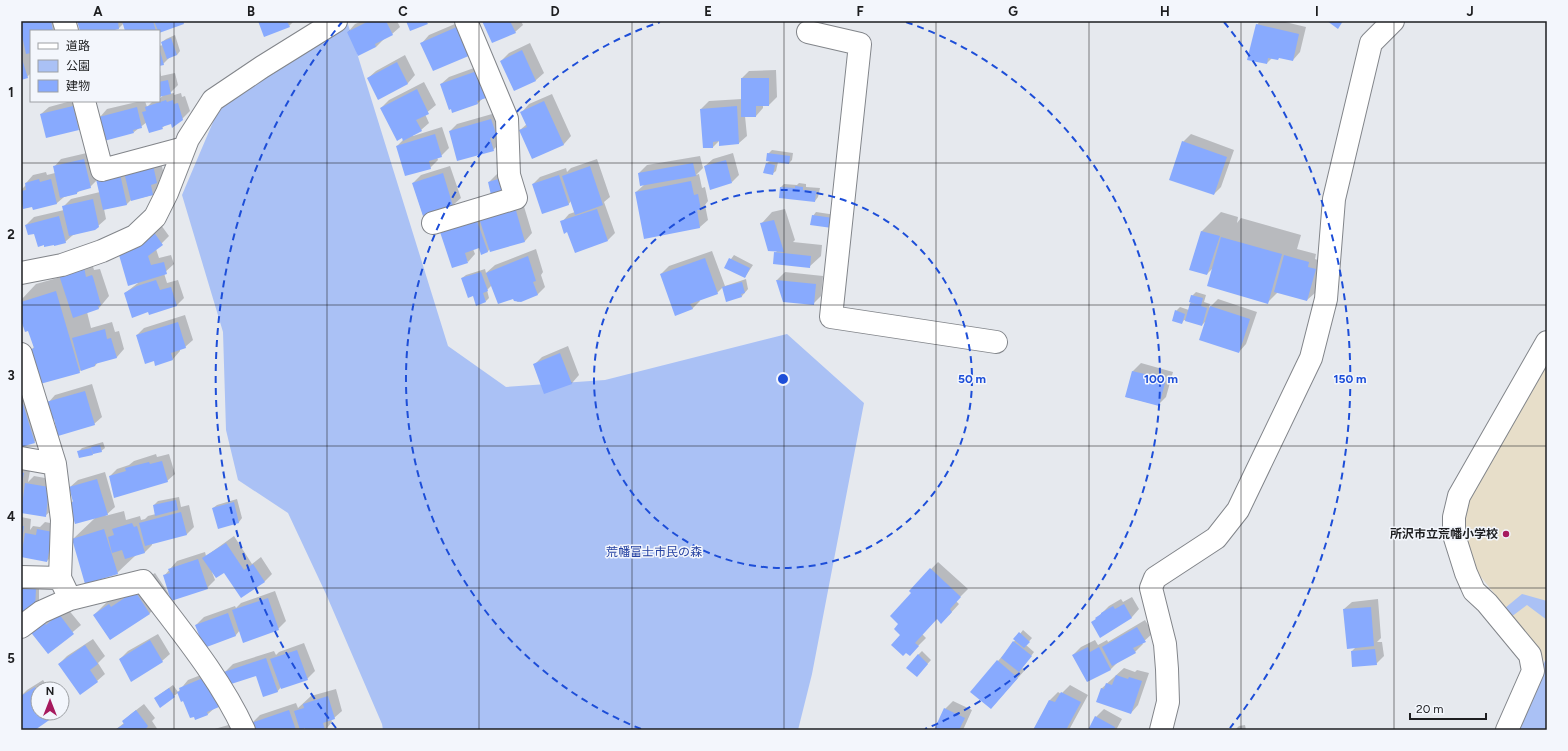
<svg xmlns="http://www.w3.org/2000/svg" width="1568" height="751" font-family="Figtree,'Noto Sans JP',sans-serif">
  <style>
    .education { fill: #e7dec9 }
    .green { fill: #aac1f5 }
    .shadow { fill: #0003 }
    .building { fill: #88aafe }
    .lines { fill: none; stroke-linecap: round; stroke-linejoin: round }
    .minor-casing { stroke: #82858a; stroke-width: 24 }
    .minor { stroke: #fff; stroke-width: 22 }
    .grid { fill: none; stroke: #1d1e20; stroke-width: 1; stroke-opacity: 0.55 }
    .ring { fill: none; stroke: #1d4ed8; stroke-width: 2; stroke-dasharray: 7 5 }
    .poi-dot { fill: #a61a5e; stroke: #f3f6fc; stroke-width: 1.5 }
    .labels { text-anchor: middle; stroke-width: 3; stroke-linejoin: round; paint-order: stroke }
    .poi-label { font-size: 12px; font-weight: bold; fill: #1d1e20; stroke: #f3f6fc; text-anchor: end }
    .park-label { font-size: 12px; fill: #2441a1; stroke: #f3f6fc }
    .centre { fill: #1d4ed8; stroke: #f3f6fc; stroke-width: 2 }
    .ring-label { font-size: 12px; text-anchor: middle; font-weight: bold; fill: #1d4ed8; stroke: #f3f6fc; stroke-width: 3; stroke-linejoin: round; paint-order: stroke }
    .neatline { fill: none; stroke: #1d1e20; stroke-width: 1.5 }
    .grid-label { font-size: 13px; text-anchor: middle; font-weight: bold; fill: #1d1e20 }
  </style>
  <rect width="100%" height="100%" fill="#e6e9ee"/>
  <path class="education" d="M1547,354v376h-31l29,-69 -11,-10 -36,-53 -30,-37 -4,-54z"/>
  <path class="green" d="M347,21l101,325 58,41 99,-7 182,-46 77,69 -52,271 -14,56h-415l-1,-6 -56,-130 -38,-81 -50,-33 -12,-50 -3,-98 -41,-137 37,-87z
    M1522,594l25,7v19l-20,-15 -16,12 -6,-9z
    M1545,661h2v69h-31z"/>
  <path class="shadow" d="M21,21h39l1,3 -7,7h-23v42l-4,4 -6,1z
    M78,21h108l-3,2 -25,8h-32l-2,-8 -5,5 -12,3h-26z
    M259,21h35l-5,5z
    M362,21h35l3,6 -8,7 -8,5 -8,8 -28,-15 7,-8z
    M462,21l16,25 -56,-3 7,-8z
    M483,21h38l2,4 -8,7z
    M1260,21h21l25,6 -6,25 -7,8 -13,-3 -8,1 -5,5 -10,-38z
    M175,35l5,16 -3,4 -6,1 -8,8 -4,1 2,11 14,-3 3,12 -9,9 5,-1v2l7,-2 1,4 3,-1 5,15 -8,8 -17,6 -3,3 -15,-6 -13,10 -34,-15 7,-8 34,-8h4l2,6 6,-6h6v-2l6,-5 -6,2v-50l4,-1 -1,-3 4,-3z
    M530,43l14,30 -8,7 -22,10 -13,-29 8,-8z
    M405,55l10,20 -7,8 -30,16 -10,-21 8,-7z
    M485,64l8,25 -15,14 -25,9 -12,-28 8,-7z
    M776,70l1,27 -8,8h-6v3l-7,8h-11l2,20 -8,7 -19,-3 -7,7 -12,-38 8,-8 33,-2v-21l7,-7z
    M424,82l12,23 -11,9 4,9 -8,7 -9,5 1,1 29,-9 7,21 -8,8 -4,1 1,3 -8,8 -33,-22 7,-7 -23,-31 8,-8z
    M552,94l19,42 -7,8 -31,14 -13,-28 7,-6 -5,-12 7,-8z
    M71,101h10l5,20 -8,8 -37,-15 8,-7z
    M499,112l2,30 -8,8 -43,-19 7,-7z
    M1191,134l43,16 -13,37 -7,7 -31,-52z
    M772,150l21,3 -1,7 -3,3 -11,-1 -2,9 -4,3 -5,-11 3,-2 -2,-7z
    M91,152l7,27 62,-21 4,17 -5,5 1,7 -7,8 -22,5 -4,4 -23,5 2,10 -8,7 -25,9 -8,7 -30,-10 -9,-7 8,-8 30,-7 -1,-3 8,-8 29,-7 -3,-12 -7,7 -10,3 -3,3 -13,4 -7,6 -34,5 -2,-9v-9l5,-5v-2l7,-8 13,-3 1,3 8,-2 -1,-6 7,-8z
    M733,153l6,22 -7,7 -27,-16 8,-7z
    M700,156l3,12 -7,7 3,-1 3,14 3,-1 3,14 -3,4 3,15 -8,7 -55,11 -9,-46 9,-8 -6,-11 8,-8z
    M597,159l13,38 -6,5 11,31 -7,7 -40,-9 -6,-9 7,-8 6,-2 -4,-11 -3,4 -35,-21 7,-7 26,-9 1,4 4,-4z
    M450,166l11,32 -8,7 -30,10 -10,-32 8,-8z
    M510,171l3,12 -24,-1 8,-8z
    M799,183l7,1v3l14,1 -2,9 -3,4 -34,-14 3,-3 13,1z
    M522,200l10,33 -7,8 -34,10 -1,-2 -3,3 -8,-5 -6,2 2,5 -7,8 -26,-29z
    M785,209l10,31 -2,2 29,3 -1,11 -12,11 -34,-14 2,-2 -16,-27 11,-12z
    M816,212l20,3 -1,8 -22,-7z
    M1221,212l17,5 -1,6 4,-5 60,17 -4,14 19,5 -1,5 8,3 -8,31 -8,7 -29,-8 -11,11 -54,-35 -6,6 -17,-5 12,-38z
    M161,225l8,11 -13,13 3,9 12,-3 3,9 -10,9 3,10 11,-3 6,18 -7,7 -28,6 -24,-18 13,-10 -18,-28z
    M536,249l7,23 -2,3 4,12 -7,7 -20,8 -26,-17 -5,5 2,8 -3,3 -13,-6 -11,-17 4,-3 19,-6 1,4 9,-8z
    M712,251l13,35 21,-7 2,10 -6,7 -15,5 -4,-14 -6,6 -18,6 1,2 -8,8 -31,-35 8,-8z
    M734,255l19,10 -8,12 -20,-10z
    M91,260l3,10 6,-1 9,27 -10,12 -12,4 4,16 21,-6 3,10 4,-1 5,18 -7,8 -19,5 -3,4 -13,3 -3,3 -48,-22 3,-3 -5,-17 -8,-14v-16l15,-16 25,-7z
    M785,272l38,4 -2,20 -8,8 -29,-3 -7,-21z
    M1196,292l10,3 -2,7 6,2 -1,4 9,-9 39,13 -11,32 -7,8 -33,-31 -4,4 -18,-5 -2,3 -6,-12 4,-4 9,3 3,-14z
    M185,315l8,25 -8,7 -5,2v2l-7,8 -18,1 -18,-25 7,-7z
    M568,346l11,29 -7,8 -27,10 -11,-28 8,-8z
    M1141,363l32,9 -7,25 -8,8 -32,-8 7,-26z
    M92,384l10,33 -8,7 -40,-6 -6,-15 7,-8z
    M30,397l12,38 -8,7 -13,4v-46z
    M103,442l2,6 -4,3 -9,3 -13,-3 3,-3z
    M156,454l1,3 12,-3 6,20 -8,7 -57,-5 7,-7 12,-4 5,-4z
    M21,464l10,1 -3,17 6,-6 22,4 -3,29 -8,7 -22,-13 -2,2z
    M105,472l10,35 -10,9 19,-5 2,9 14,-4 1,4 4,-1 3,-3 8,-2 -2,-9 4,-4 21,-4 2,10 8,-2 5,22 -7,7 -35,9v2l-7,7 -9,3 -19,18 -44,-34 22,-21 -25,-14 4,-4 -4,-13 8,-7z
    M237,499l5,19 -3,4 -20,5 -6,-19 4,-3z
    M21,517l10,2 -1,11 3,-4 7,1 5,-5 15,3 -5,28 -8,8 -25,-8 -1,2z
    M234,536l18,28 9,-7 11,17 -7,7 -24,16 -16,-25h-13l3,8 -8,8 -43,-12 13,-15 28,-9 1,4z
    M938,562l30,27 -12,12 3,3 -10,11 -12,3 -15,16 4,4 -9,9 -16,-12 -1,-11 13,-31 -3,-2z
    M155,573l14,21 -19,19 -40,26 -16,-24 19,-19 17,-7z
    M21,585l18,1v16l-18,10z
    M275,591l11,30 -8,8 -38,1 -4,5 -32,12 -8,-22 8,-8 31,-11 1,2 5,-5z
    M1132,597l7,12 -7,8 -32,19 -8,-13 17,-17 12,-7 2,3z
    M1378,599l3,39 -4,4h5l2,14 -8,8 -24,-13 4,-4 -12,-38 8,-7z
    M67,608l14,17 -33,28 -18,-23z
    M1145,620l8,13 -11,10 1,1 -8,8 -16,9 -8,8 -24,12 -14,-26 8,-8 14,-7 3,5 9,-5 1,2z
    M1023,630l9,8 -6,7 8,7 -12,16 3,2 -34,38 7,-47 7,-8z
    M158,634l12,20 -8,7 -42,-2 8,-8z
    M93,639l12,17 -7,7 7,11 -8,7 -38,-17 8,-8z
    M304,643l11,28 -8,8 -26,8 -4,5 -20,-18 -32,-2 8,-8 41,-13 2,4 3,-3z
    M922,651l9,9 -11,12 -2,-17z
    M1124,668l11,4 2,-2 12,3 -11,32 -7,8 -30,-24z
    M211,671l15,27 -18,16 -12,5 -18,-26 -18,13 -1,-11 14,-10 5,7 10,-12z
    M43,680l6,9h-11v24h19l-24,17h-12v-34l6,-6z
    M1070,685l18,10 -19,35h-37l2,-1 16,-29 8,-8 3,2z
    M336,689l6,22 -8,7 -3,1 1,3 -7,8h-19v-3l-3,3h-48l-3,-7 8,-8 36,-12 2,5 13,-12z
    M953,701l19,9 -9,20h-28l10,-21z
    M144,704l11,14 -3,3 6,9h-43l9,-7 -1,-2 8,-7z
    M1104,709l18,10 -6,11h-27l7,-13z
    M232,724l8,6h-29z
    M1245,725l1,5h-11l4,-4z"/>
  <path class="building" d="M21,21h30l2,10h-22v22l-5,1 -5,-23z
    M77,21h41l1,8 -8,2h-31z
    M122,21h31l3,10h-31z
    M154,21h29l1,3 -25,9z
    M258,21h29l3,6 -26,10z
    M369,21h17l7,14 -18,9 1,3 -18,9 -11,-24z
    M406,21h20l2,3 -18,7z
    M482,21h28l6,12 -24,10z
    M1327,21h16l-5,8z
    M1256,24l43,10 -6,27 -14,-3 -1,2 -10,-2 -1,6 -20,-4z
    M459,26l12,29 -38,16 -13,-28z
    M171,38l6,17 -10,4 -6,-17z
    M522,50l14,31 -22,10 -14,-30z
    M159,51h1l4,14 -5,1z
    M21,56l7,22 -7,2z
    M397,62l11,22 -30,16 -11,-22z
    M477,71l9,27 -9,3 1,3 -26,9 -1,-4 -2,1 -9,-26z
    M741,78h28v28h-13v11h-15z
    M168,80l3,14 -12,3v-15z
    M417,89l12,25 -13,6 6,11 -19,10 -1,-3 -5,3 -17,-33z
    M166,100l1,2 6,-2 1,4 4,-1 5,17 -11,8 -1,-4 -9,3 1,2 -14,4 -7,-21 4,-1 -1,-4z
    M544,101l20,44 -32,14 -13,-29 8,-3 -7,-15z
    M73,106l6,24 -33,8 -6,-24z
    M737,106l2,38 -20,2v-5l-6,1v6h-10l-3,-39z
    M137,107l5,21 -9,2 1,3 -30,8 -5,-24z
    M491,119l6,17 -7,2 4,13 -37,10 -8,-30z
    M435,134l7,23 -13,4 2,8 -26,7 -9,-30z
    M1182,141l45,16 -13,38 -45,-15z
    M767,153l23,3 -1,8 -23,-3z
    M84,159l7,29 -14,4v2l-17,4 -7,-32z
    M726,160l6,23 -22,7 -6,-24z
    M693,163l3,13 -56,10 -2,-13z
    M766,163l9,2 -2,10 -10,-2z
    M153,165l4,18 -6,2 2,10 -22,6 -7,-29z
    M590,166l13,39 -28,10 -13,-39z
    M443,173l10,33 -30,10 -11,-33z
    M120,174l7,31 -24,5 -7,-31z
    M559,175l10,30 -27,9 -10,-30z
    M502,178l3,13 -14,4 -3,-13z
    M39,179l1,3 11,-3 6,25 -24,6 -1,-3 -9,2 -2,-18 5,-1 -1,-7z
    M691,181l3,14 4,-1 3,16h-4l3,18 -56,11 -9,-47z
    M795,186l8,1v3l13,1 -1,11 -36,-4 1,-11 15,1z
    M93,199l6,28 -4,3 -26,6 -7,-30z
    M515,207l10,35 -35,10 -11,-34z
    M597,209l11,32 -33,12 -8,-21 -3,2 -4,-13z
    M812,215l21,3 -1,10 -22,-3z
    M59,216l7,27 -12,3v-1l-10,2v-2l-6,2 -4,-13 -6,1 -3,-10z
    M774,220l10,32 -16,-1 -8,-28z
    M477,221l11,31 -7,3 -2,-7 -14,5 3,10 -16,5 -12,-36z
    M153,231l10,14 -15,11 3,9 13,-3 3,12 -39,12 -9,-31z
    M1201,231l19,5 -13,39 -18,-5z
    M1221,237l61,17 -14,50 -61,-18z
    M774,252l37,4 -1,12 -37,-4z
    M1284,255l25,7 -1,5 8,2 -9,32 -33,-9z
    M528,256l8,25 -3,1 5,13 -17,7 -7,-1 -1,-2 -15,5 -12,-31z
    M705,258l13,36 -28,10 3,5 -18,7 -15,-42z
    M729,258l21,10 -5,10 -21,-10z
    M84,267l2,10 6,-2 1,2 8,28 -3,1 1,3 -26,9 -14,-43z
    M481,272l7,19 -5,2 3,9 -10,4 -3,-10 -5,2 -7,-20z
    M156,280l4,10 11,-3 6,19 -28,9 -1,-3 -16,6 -8,-25 13,-7z
    M776,280l40,4 -2,21 -31,-3z
    M742,282l3,11 -4,1 1,3 -16,5 -4,-15z
    M56,291l24,82 -40,11 -10,-34 4,-2 -6,-17 -3,1 -4,-12v-18z
    M1191,295l12,3 -2,8 6,2 -5,18 -17,-5 5,-18 8,2 -9,-3z
    M1210,306l40,13 -11,34 -40,-13z
    M1175,310l10,4 -3,10 -10,-3z
    M178,322l8,26 -15,5 2,7 -18,6 -1,-5 -9,3 -9,-29z
    M105,329l2,10 4,-1 6,20 -22,6v2l-14,5 -9,-33z
    M560,353l12,31 -28,10 -11,-30z
    M1132,371l34,8 -7,27 -34,-9z
    M85,391l10,34 -37,11 -4,-17 -2,1 -6,-18z
    M23,404l12,39 -14,4v-42z
    M100,445l2,7 -9,2 -2,-7z
    M91,448l2,7 -14,3 -2,-7z
    M162,461l6,21 -54,16 -5,-22 17,-5 -1,-3 24,-6 1,2z
    M21,472l3,1 -2,10h-1z
    M97,479l11,36 -33,9 -6,-21 4,-1 -4,-15z
    M25,483l24,4 -3,30 -25,-4z
    M176,500l2,10 -23,6 -2,-11z
    M234,502l5,21 -21,6 -6,-21z
    M181,512l6,23 -42,11 -6,-23z
    M132,523l2,4 3,-1 8,27 -20,6 -3,-9 -10,3 -4,-16 6,-2 -2,-6z
    M21,526h3l-2,15h-1z
    M37,529l16,3 -6,30 -26,-5 4,-24 11,2z
    M104,529l14,45 -33,10 -13,-45z
    M226,543l18,27 9,-6 12,18 -24,16 -17,-25 -8,5 -14,-20z
    M198,559l10,30 -37,12 -8,-26 7,-2 -2,-4z
    M930,568l31,29 -11,12 2,3 -11,12 -4,-5 -22,24 4,3 -9,10 -4,-3 -3,3 -12,-11 9,-10 -6,-6 4,-5 -8,-8 21,-23 -2,-2z
    M21,589h15l-1,18 -14,6z
    M135,591l15,23 -40,26 -17,-25 16,-11 2,3z
    M268,598l11,32 -36,13 -11,-33z
    M1124,604l8,14 -32,20 -9,-16 5,-3 -1,-1 6,-4v-1l12,-7 2,3z
    M1371,607l3,39 -27,3 -4,-40z
    M228,613l8,23 -32,12 -9,-23z
    M59,614l15,20 -26,20 -19,-24 13,-11 4,6z
    M1137,627l9,15 -13,6 3,5 -24,13 -10,-19z
    M1019,632l11,10 -6,6 -11,-9z
    M150,640l13,22 -32,20 -12,-23z
    M1013,641l19,15 -13,16 -18,-14z
    M85,645l13,19 -8,6 8,12 -18,13 -22,-31z
    M1088,647l2,5 9,-5 12,23 -24,12 -15,-27z
    M1375,649l2,16 -25,2 -1,-16z
    M297,650l11,30 -27,9 -11,-30z
    M918,654l10,10 -11,13 -11,-9z
    M266,658l12,34 -15,5 -7,-21 -28,9 -4,-13z
    M997,660l21,18 -27,31 -21,-17z
    M1116,675l12,4 1,-2 13,4 -11,33 -35,-12 5,-14 3,1 2,-6 6,2z
    M203,678l6,11 2,-1 8,19 -12,5 1,3 -13,5 -1,-3 -4,1 -7,-17 -2,1 -4,-10 3,-1 -1,-3z
    M35,687l3,4v22h15l2,3 -20,14h-14v-34z
    M169,688l6,9 -15,11 -6,-10z
    M1061,692l20,10 -15,28h-33l16,-30 6,2z
    M328,696l7,23 -12,4 2,7h-20v-2l-5,2 -6,-19 10,-3 -1,-4z
    M944,708l21,10 -6,12h-25z
    M136,710l12,16 -3,4h-30l9,-6 -2,-3z
    M289,710l7,20h-42l-3,-7z
    M1095,716l20,11 -1,3h-26z"/>
  <g class="lines">
    <defs>
      <path id="minor" d="M64,21l3,10
        M808,32l52,12 -29,273 165,25
        M84,101l18,69 82,-22
        M433,223l83,-25 -7,-23 -2,-56 -41,-98
        M21,273l41,-8 40,-14 33,-15 20,-19 12,-24 21,-54 25,-39 49,-33 74,-46
        M21,354l34,110 7,56 -2,58 10,21
        M21,458l34,6
        M21,577l39,1
        M21,627l20,-15 29,-13 73,-18c36,48 76,95 101,149
        M1161,730l7,-28 -1,-33 -2,-25 -14,-56 4,-10 61,-40 22,-28 73,-152 15,-59 8,-100 37,-156 22,-22
        M1507,730l26,-59 -3,-16 -43,-52 -13,-12 -8,-18 -12,-38v-18l5,-21 88,-154"/>
    </defs>
    <use href="#minor" class="minor-casing"/>
    <use href="#minor" class="minor"/>
  </g>
  <path class="grid" d="M174,21v709M327,21v709M479,21v709M632,21v709M784,21v709M936,21v709M1089,21v709M1241,21v709M1394,21v709M21,163h1526M21,305h1526M21,446h1526M21,588h1526"/>
  <g class="ring">
    <circle cx="783" cy="379" r="189"/>
    <path d="M641 729A378 378 0 0 1 660 22M906 22A378 378 0 0 1 925 729"/>
    <path d="M336 728A567 567 0 0 1 342 22M1224 22A567 567 0 0 1 1230 728"/>
  </g>
  <circle class="poi-dot" cx="1506" cy="534" r="4"/>
  <g class="labels">
    <g class="poi-label">
      <text x="1498" y="538">所沢市立荒幡小学校</text>
    </g>
    <g class="park-label">
      <text x="654" y="556">荒幡富士市民の森</text>
    </g>
  </g>
  <circle cx="783" cy="379" r="6" class="centre"/>
  <g class="ring-label">
    <text x="972" y="383">50 m</text>
    <text x="1161" y="383">100 m</text>
    <text x="1350" y="383">150 m</text>
  </g>
  <rect width="1568" height="751" fill="none" stroke="#f3f6fc" stroke-width="44"/>
  <rect x="30" y="30" width="130" height="72" fill="#f3f6fc" stroke="#9da0a4"/>
  <rect x="38" y="43" width="20" height="6" fill="#ffffff" stroke="#9da0a4"/>
  <text x="66" y="50" font-size="12" fill="#1d1e20">道路</text>
  <rect x="38" y="60" width="20" height="12" fill="#aac1f5" stroke="#9da0a4"/>
  <text x="66" y="70" font-size="12" fill="#1d1e20">公園</text>
  <rect x="38" y="80" width="20" height="12" fill="#88aafe" stroke="#9da0a4"/>
  <text x="66" y="90" font-size="12" fill="#1d1e20">建物</text>
  <g transform="translate(50 701)"><circle r="19" fill="#f3f6fc" stroke="#9da0a4"/>
  <path d="M0-3L7 15L0 10L-7 15Z" fill="#a61a5e"/>
  <text y="-6" font-size="11" font-weight="bold" text-anchor="middle" fill="#1d1e20">N</text>
  </g>
  <path d="M1410 713v6h76v-6" fill="none" stroke="#1d1e20" stroke-width="2"/>
  <text x="1416" y="713" font-size="12" fill="#1d1e20" stroke="#f3f6fc" stroke-width="3" paint-order="stroke">20 m</text>
  <rect x="22" y="22" width="1524" height="707" class="neatline"/>
  <g class="grid-label">
    <text x="98" y="16">A</text>
    <text x="251" y="16">B</text>
    <text x="403" y="16">C</text>
    <text x="555" y="16">D</text>
    <text x="708" y="16">E</text>
    <text x="860" y="16">F</text>
    <text x="1013" y="16">G</text>
    <text x="1165" y="16">H</text>
    <text x="1317" y="16">I</text>
    <text x="1470" y="16">J</text>
    <text x="11" y="97">1</text>
    <text x="11" y="239">2</text>
    <text x="11" y="380">3</text>
    <text x="11" y="521">4</text>
    <text x="11" y="663">5</text>
  </g>
</svg>
